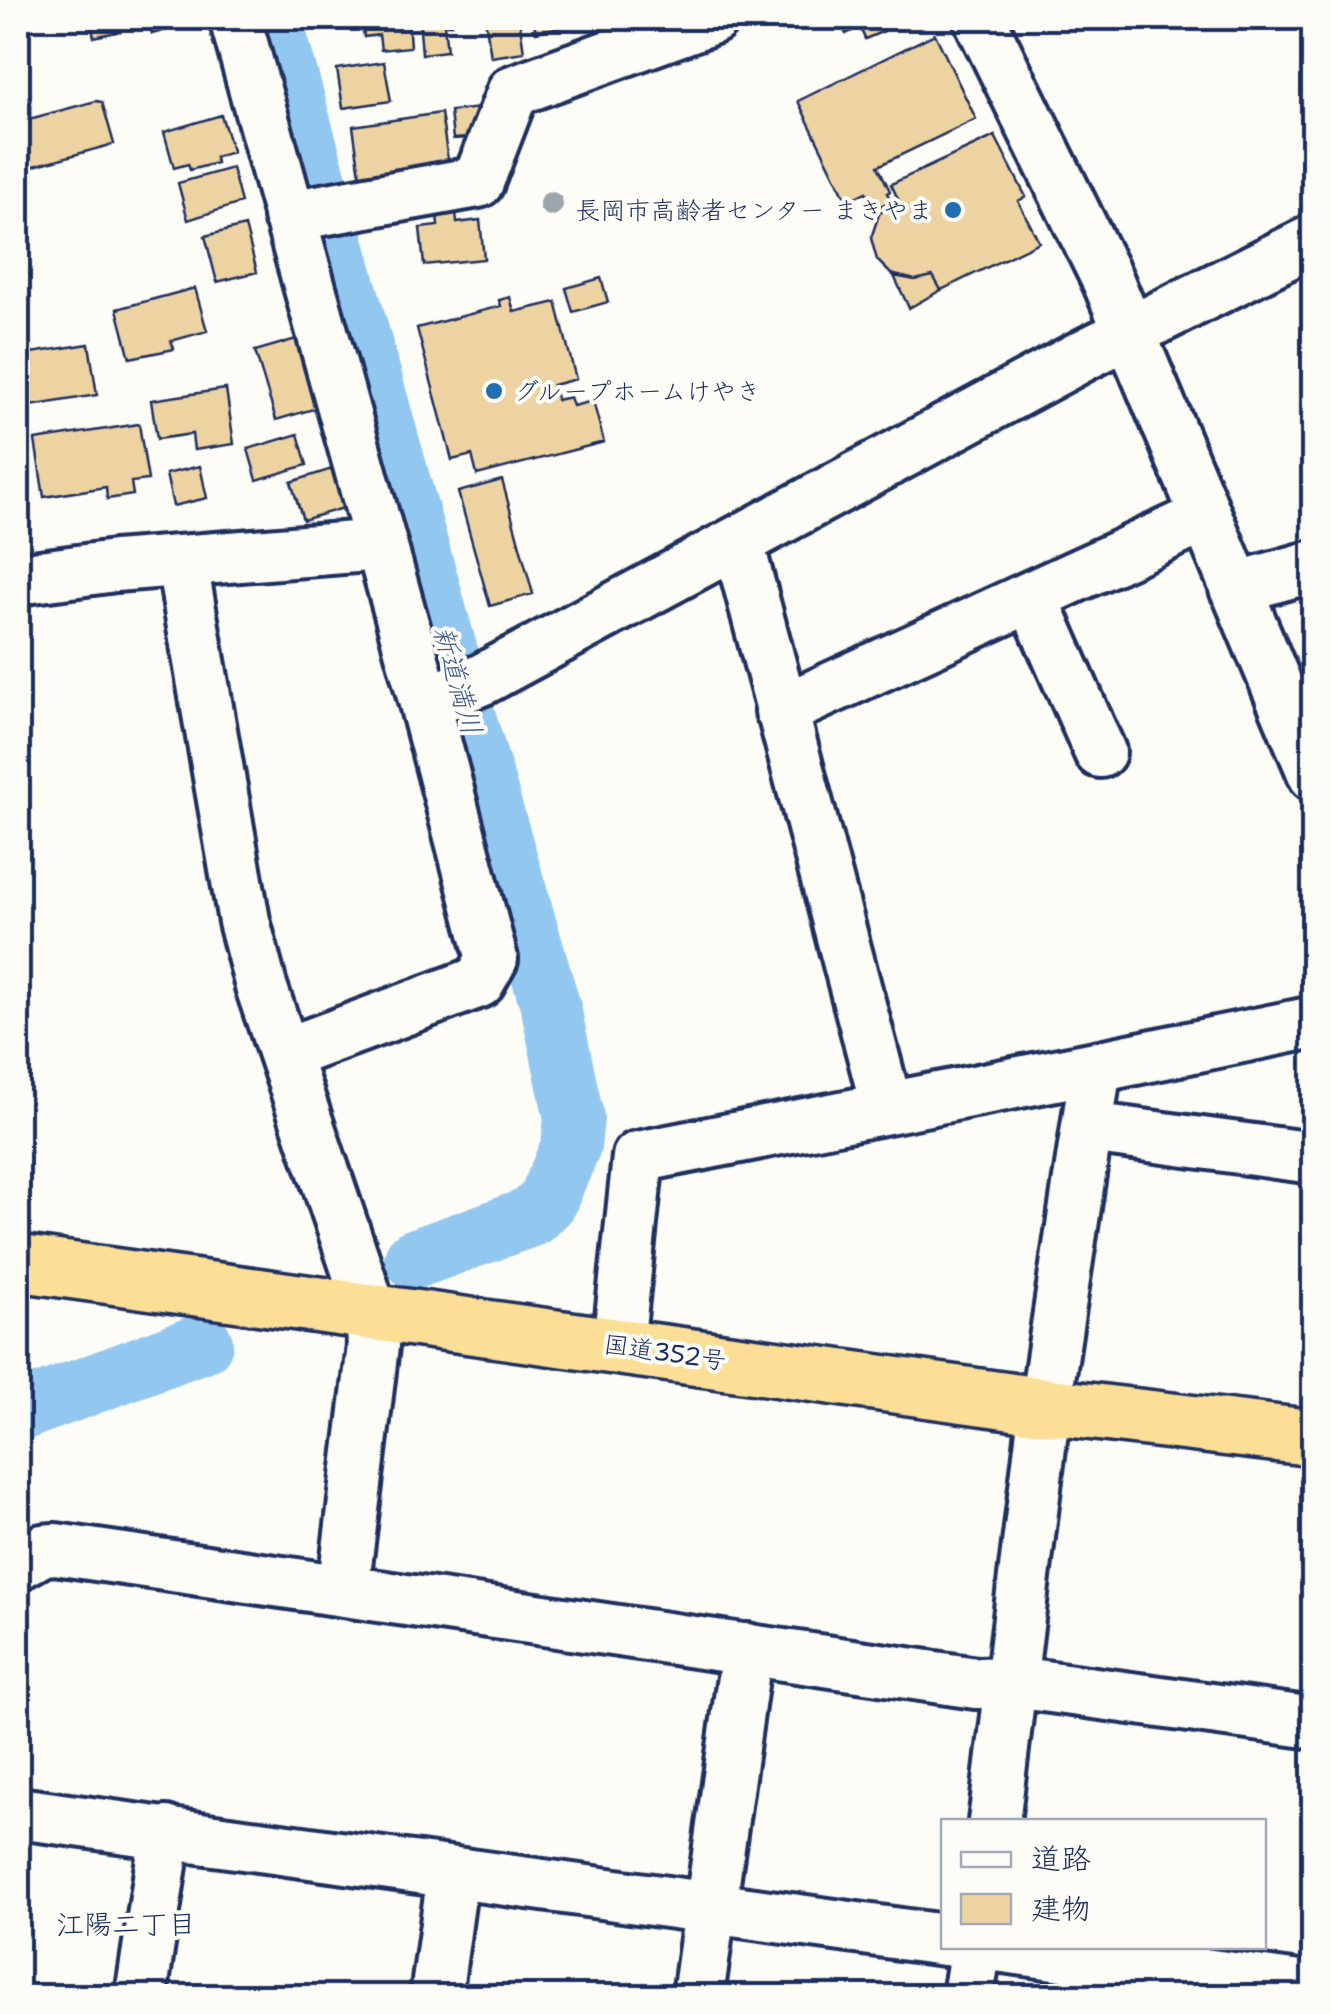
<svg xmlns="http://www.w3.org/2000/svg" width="1331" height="2014" font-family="'Shantell Sans','Klee One',sans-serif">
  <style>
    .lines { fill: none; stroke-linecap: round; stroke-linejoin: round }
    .river { stroke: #92c8f0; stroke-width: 60 }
    .building { fill: #eed3a2; stroke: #1b2f5e; stroke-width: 2.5 }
    .minor-casing { stroke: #1b2f5e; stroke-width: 58 }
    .highway-casing { stroke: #1b2f5e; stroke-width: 62 }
    .minor { stroke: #fdfcf7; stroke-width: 50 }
    .highway { stroke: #fcde96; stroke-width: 55 }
    .tree { fill: #9ba5ab }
    .poi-dot { fill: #1f6fb2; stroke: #fdfcf7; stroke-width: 4 }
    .labels { text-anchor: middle; stroke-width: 8; stroke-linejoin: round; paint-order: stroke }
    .poi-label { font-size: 25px; fill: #1b2f5e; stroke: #fdfcf7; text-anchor: end }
    .street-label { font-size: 25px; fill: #1b2f5e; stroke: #fdfcf7 }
    .water-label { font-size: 28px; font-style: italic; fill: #3f5d8a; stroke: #fdfcf7 }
    .neighbourhood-label { font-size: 28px; fill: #1b2f5e; stroke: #fdfcf7 }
  </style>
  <rect width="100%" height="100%" fill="#fdfcf7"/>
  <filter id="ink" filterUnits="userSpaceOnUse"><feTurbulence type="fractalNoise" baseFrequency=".01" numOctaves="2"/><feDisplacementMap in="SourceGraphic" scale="20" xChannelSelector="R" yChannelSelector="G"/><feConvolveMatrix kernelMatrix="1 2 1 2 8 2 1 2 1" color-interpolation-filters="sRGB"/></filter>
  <g filter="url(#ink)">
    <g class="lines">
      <path class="river" d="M272,18l196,706 83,284 23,110 -3,28 -24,56 -16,15 -117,42
        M18,1412l185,-69"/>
    </g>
    <path class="building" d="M90,18h28l3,13 -27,6z
      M123,18h74l-20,4 1,5 -26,7 -3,-13 -24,6z
      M354,18h54l2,29 -29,3 -2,-15 -15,2 -2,-17 -8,1z
      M419,18h32l1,6h-8l3,27 -25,3z
      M485,18h34l5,34 -33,5z
      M533,18h40l1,6 -38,8z
      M839,18h60l-18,7 3,6 -19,8 -5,-12 -14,7z
      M935,34l41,85 -98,47 12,25 -3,2 4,8 -17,8 -8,-17 -19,9 -49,-100z
      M384,62l7,39 -48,7 -6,-39z
      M96,101l6,1 12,42 -95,26 -1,-48z
      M480,108l2,23 -14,1v6l-15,1 -3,-28z
      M441,113l7,47 -19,3v4l-52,7v5l-16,2 -8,-55z
      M221,115l12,37 -18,5 1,6 -26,7 -2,-6 -14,4 -10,-36z
      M995,136l31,61 -8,4 21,41 -98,48 -8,-14 -18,4 -24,-6 -14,-14 -6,-22 8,-24 19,-15 -7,-15z
      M232,168l9,35 -53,17 -10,-37z
      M456,211l1,12 23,-3 4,39 -60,6 -4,-37 18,-2 -1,-13z
      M245,226l12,46 -40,10 -12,-46z
      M894,276l21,4 18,-4 8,14 -32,18z
      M601,278l7,24 -35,10 -7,-24z
      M195,288l12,43 -36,10 3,8 -44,9 -13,-49z
      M510,297l4,15 42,-10 20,77 -23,6 4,15 13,-3 3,9 20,-5 11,41 -127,33 -5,-20 -20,5 -35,-132 84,-22 -2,-6z
      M296,339l21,69 -41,12 -21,-69z
      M89,344l8,51 -79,13v-53z
      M226,389l8,55 -40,6 -2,-16 -35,5 -6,-39z
      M139,424l9,56 -17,2 2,13 -26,4 -1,-12 -62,10 -9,-57z
      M298,434l9,31 -50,15 -9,-31z
      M200,466l7,32 -34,8 -7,-32z
      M335,468l12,39 -44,13 -12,-38z
      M502,480l31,114 -43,12 -32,-114z"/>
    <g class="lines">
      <defs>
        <path id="minor" d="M235,18l190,685 67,256 -13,23 -194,72
          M979,18l129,263 206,494
          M289,216l189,-34 35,-91 200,-73
          M738,542l149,566
          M182,563l62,358 17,65 110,325 2,35 -30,245
          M18,579l97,-13 265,-21
          M1235,588l79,-22
          M1032,597l68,155
          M425,703l58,-24 601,-324 230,-115
          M781,711l424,-194
          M1089,1128l225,30
          M618,1346l20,-189 458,-90
          M18,1564l25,-14 12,-1 921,134 38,-1 300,41
          M18,1813l926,127
          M994,1822l51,-416 51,-339 218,-45
          M996,1946l318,43
          M141,1996l25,-164
          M436,1996l17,-122
          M698,1996l49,-347
          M968,1996l8,-50"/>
        <path id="highway" d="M18,1263l1027,143 269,32"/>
      </defs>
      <use href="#minor" class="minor-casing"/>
      <use href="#highway" class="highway-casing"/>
      <use href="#minor" class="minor"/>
      <use href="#highway" class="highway"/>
    </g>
    <circle class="tree" cx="551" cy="204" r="12"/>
  </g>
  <g class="poi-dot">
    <circle cx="953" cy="210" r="10"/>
    <circle cx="494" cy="391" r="10"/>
  </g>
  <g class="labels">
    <g class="poi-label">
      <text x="933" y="219">長岡市高齢者センター まきやま</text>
      <text x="514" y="400" text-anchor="start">グループホームけやき</text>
    </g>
    <g class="street-label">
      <text transform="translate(665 1352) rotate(8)" y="9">国道352号</text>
    </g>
    <g class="water-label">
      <text transform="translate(458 680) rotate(74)" y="10">新道満川</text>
    </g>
    <g class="neighbourhood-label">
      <text x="126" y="1934">江陽二丁目</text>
    </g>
  </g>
  <rect width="1331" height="2014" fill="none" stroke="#fdfcf7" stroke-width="60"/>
  <rect x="30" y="30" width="1271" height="1954" fill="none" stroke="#1b2f5e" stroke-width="4" filter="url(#ink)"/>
  <rect x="941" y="1819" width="325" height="130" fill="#fdfcf7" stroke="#a3aaba" stroke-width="2.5"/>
  <rect x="961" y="1852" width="50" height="15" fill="#fdfcf7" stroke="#a3aaba" stroke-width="2.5"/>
  <text x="1031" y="1869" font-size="30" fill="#1b2f5e">道路</text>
  <rect x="961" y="1894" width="50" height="30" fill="#eed3a2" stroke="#a3aaba" stroke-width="2.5"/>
  <text x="1031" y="1919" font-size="30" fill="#1b2f5e">建物</text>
</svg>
